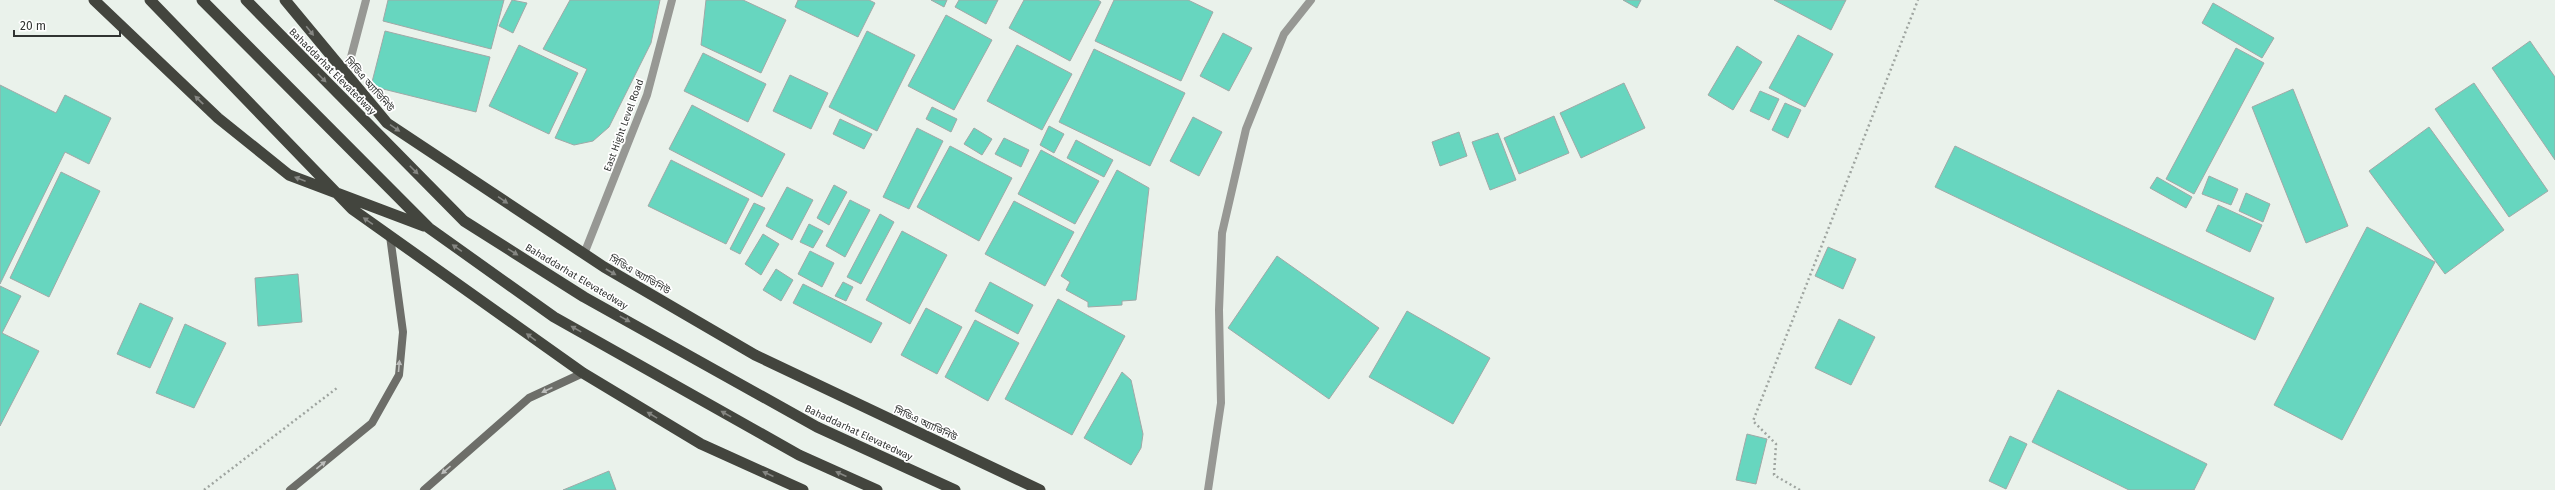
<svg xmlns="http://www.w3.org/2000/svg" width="2555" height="490" font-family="'Fira Sans','Noto Sans Bengali',sans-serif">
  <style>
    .building { fill: #67d6bf; stroke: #a0a9a7 }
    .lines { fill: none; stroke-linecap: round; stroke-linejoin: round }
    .path { stroke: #9fa5a0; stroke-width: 2.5; stroke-dasharray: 2 3; stroke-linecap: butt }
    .minor { stroke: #979894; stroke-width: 8 }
    .tertiary { stroke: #979894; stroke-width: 8 }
    .secondary { stroke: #6d6e69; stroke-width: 8 }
    .trunk { stroke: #43453e; stroke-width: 11 }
    .oneway { fill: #858682 }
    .oneway2 { fill: #bdbebc }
    .labels { text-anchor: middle; stroke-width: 3.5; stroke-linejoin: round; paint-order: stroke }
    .street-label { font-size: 10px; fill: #313432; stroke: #fff }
  </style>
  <rect width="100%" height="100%" fill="#eaf2eb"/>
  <path class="building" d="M388,0h116l-13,49 -108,-28z
    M512,0l15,3 -14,30 -14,-7z
    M570,0h90l-9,43 -42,84 -16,14 -19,4 -19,-7 32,-69 -44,-20z
    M706,0h37l43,20 -25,53 -60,-28z
    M798,0h71l6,3 -17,34 -63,-30z
    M931,0h16l-3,7z
    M959,0h39l-12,24 -31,-17z
    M1024,0h74l3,2 -31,59 -61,-33z
    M1114,0h74l25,12 -32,69 -86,-40z
    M1623,0h18l-4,8z
    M1774,0h72l-15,30z
    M2213,3l61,35 -12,20 -60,-35z
    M946,15l46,25 -38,70 -46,-24z
    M385,31l105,26 -14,55 -105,-26z
    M867,31l48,24 -38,76 -48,-24z
    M1223,33l29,15 -23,43 -29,-15z
    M1798,35l35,19 -28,53 -36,-19z
    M2530,41l25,36v83l-63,-92z
    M519,45l59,28 -29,61 -60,-28z
    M1017,45l55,29 -30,56 -55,-29z
    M1737,46l25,16 -29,48 -25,-15z
    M2236,48l28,15 -70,131 -28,-15z
    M1094,49l91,44 -35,73 -91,-44z
    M703,53l63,31 -18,38 -64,-31z
    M790,75l38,18 -17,36 -38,-18z
    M1624,83l21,45 -64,30 -21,-45z
    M2474,83l74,108 -39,26 -74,-108z
    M0,85l56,28 9,-18 46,23 -22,46 -24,-12 -65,132z
    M2293,89l55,137 -42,17 -54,-136z
    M1760,91l19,8 -10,21 -19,-9z
    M1785,103l16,7 -13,28 -16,-8z
    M692,105l93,49 -23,43 -93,-48z
    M932,107l25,12 -6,13 -25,-13z
    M1554,116l15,37 -50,21 -15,-36z
    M1193,117l29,15 -23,44 -29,-15z
    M840,119l32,15 -8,15 -31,-15z
    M1049,126l15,8 -10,19 -14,-8z
    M2429,127l75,103 -59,44 -76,-103z
    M917,128l26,13 -34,68 -26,-12z
    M974,128l18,11 -10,16 -18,-11z
    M1459,132l8,24 -27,10 -8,-24z
    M1498,133l18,47 -26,10 -18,-48z
    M1004,138l25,12 -8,17 -26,-13z
    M1076,140l37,20 -9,17 -37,-19z
    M950,146l62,32 -33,63 -62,-34z
    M1955,146l319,152 -19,42 -320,-153z
    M1041,150l58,31 -24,43 -57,-30z
    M671,160l78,39 -23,45 -78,-38z
    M1117,170l32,18 -13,112 -14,1v4l-34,2v-5l-22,-12 4,-8 -9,-6z
    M61,172l39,19 -51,106 -39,-19z
    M2209,176l29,13 -7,16 -29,-11z
    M2157,177l35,20 -6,11 -36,-20z
    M834,185l13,7 -18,33 -12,-7z
    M787,187l26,13 -21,40 -26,-14z
    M2246,193l24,11 -7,18 -24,-11z
    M850,200l20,10 -25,47 -19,-11z
    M1014,201l60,31 -29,54 -60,-32z
    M754,203l11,5 -25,46 -10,-5z
    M2218,205l44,20 -12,27 -44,-21z
    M880,214l14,8 -33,62 -14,-7z
    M809,224l14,7 -10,17 -13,-6z
    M2367,227l68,35 -93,178 -68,-35z
    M902,231l45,24 -37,69 -44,-24z
    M763,234l16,10 -18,31 -16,-11z
    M1828,247l28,12 -13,30 -28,-13z
    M810,251l24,12 -12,24 -24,-13z
    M1277,256l102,72 -50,71 -101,-71z
    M776,269l17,11 -12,21 -18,-11z
    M298,274l4,48 -44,4 -3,-48z
    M843,282l10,5 -7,14 -11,-5z
    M990,282l43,23 -15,29 -43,-23z
    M803,284l79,39 -11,20 -78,-40z
    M0,286l21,10 -19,37 37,18 -39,75z
    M1058,299l67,37 -53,99 -67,-36z
    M140,303l33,15 -23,50 -33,-14z
    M926,308l36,19 -25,47 -36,-19z
    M1407,311l83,47 -37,66 -84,-47z
    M1839,319l36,18 -24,48 -36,-17z
    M975,320l44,23 -31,58 -43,-24z
    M185,324l41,19 -32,65 -38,-15z
    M1122,372l9,8 12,54 -2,14 -10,17 -47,-27z
    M2058,390l149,74 -13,26h-65l-97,-48z
    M1747,434l20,5 -11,45 -20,-4z
    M2010,436l17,8 -21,45 -17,-8z
    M609,471l7,19h-53z"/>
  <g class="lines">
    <path class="path" d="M204,490l133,-102
      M1800,490l-26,-15 2,-31 -23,-23 165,-421"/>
    <path class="minor" d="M346,76l20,-76
      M1208,490l13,-87 -2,-93 3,-77 24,-104 38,-95 27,-34"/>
    <path class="tertiary" d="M584,254l63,-159 25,-95"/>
    <path class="secondary" d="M290,490l82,-67 27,-48 4,-43 -13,-96
      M424,490l105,-92 54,-25"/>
    <path class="trunk" d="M94,0l124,118 71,57 135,51
      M150,0l202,209 231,164 118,71 102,46
      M202,0l227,228 125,89 245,138 78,35
      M246,0l218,221 120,76 233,130 138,63
      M285,0l102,123 217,144 151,88 285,135"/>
  </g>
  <defs><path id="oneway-solid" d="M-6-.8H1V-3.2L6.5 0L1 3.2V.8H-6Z"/></defs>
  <g class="oneway">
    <use href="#oneway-solid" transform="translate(310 31) rotate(51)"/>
    <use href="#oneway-solid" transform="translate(322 78) rotate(45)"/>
    <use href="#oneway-solid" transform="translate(199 100) rotate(-136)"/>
    <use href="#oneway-solid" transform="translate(395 128) rotate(34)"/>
    <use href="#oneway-solid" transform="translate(414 170) rotate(45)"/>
    <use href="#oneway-solid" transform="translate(300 179) rotate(-159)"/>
    <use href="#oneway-solid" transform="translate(503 200) rotate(34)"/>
    <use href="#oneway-solid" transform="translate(368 221) rotate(-145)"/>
    <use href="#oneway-solid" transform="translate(457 248) rotate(-145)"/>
    <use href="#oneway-solid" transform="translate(513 252) rotate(32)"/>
    <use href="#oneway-solid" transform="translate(611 272) rotate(30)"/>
    <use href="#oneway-solid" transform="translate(625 319) rotate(29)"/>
    <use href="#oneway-solid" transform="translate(576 329) rotate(-151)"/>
    <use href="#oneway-solid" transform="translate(531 337) rotate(-144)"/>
    <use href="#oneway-solid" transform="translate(726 414) rotate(-151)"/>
    <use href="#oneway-solid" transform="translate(652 415) rotate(-149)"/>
    <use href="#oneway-solid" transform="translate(768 474) rotate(-156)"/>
    <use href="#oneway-solid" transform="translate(841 474) rotate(-156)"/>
  </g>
  <g class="oneway2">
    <use href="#oneway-solid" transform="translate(399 366) rotate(-85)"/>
    <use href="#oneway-solid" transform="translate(547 390) rotate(155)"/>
    <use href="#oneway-solid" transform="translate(321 465) rotate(-39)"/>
    <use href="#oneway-solid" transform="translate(446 470) rotate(139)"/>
  </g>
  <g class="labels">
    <g class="street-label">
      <text transform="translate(333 71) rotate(45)" y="4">Bahaddarhat Elevatedway</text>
      <text transform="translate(370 84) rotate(49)" y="4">সিডিএ অ্যাভিনিউ</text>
      <text transform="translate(623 125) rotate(-70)" y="4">East Hight Level Road</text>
      <text transform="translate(640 274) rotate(30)" y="4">সিডিএ অ্যাভিনিউ</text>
      <text transform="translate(577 276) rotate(31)" y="4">Bahaddarhat Elevatedway</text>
      <text transform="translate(926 423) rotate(25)" y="4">সিডিএ অ্যাভিনিউ</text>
      <text transform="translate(859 432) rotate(25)" y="4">Bahaddarhat Elevatedway</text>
    </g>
  </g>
  <path d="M14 30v6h106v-6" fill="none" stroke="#313432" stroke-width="2"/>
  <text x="20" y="30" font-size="12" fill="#313432" stroke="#ffffff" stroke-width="3" paint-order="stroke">20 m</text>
</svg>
